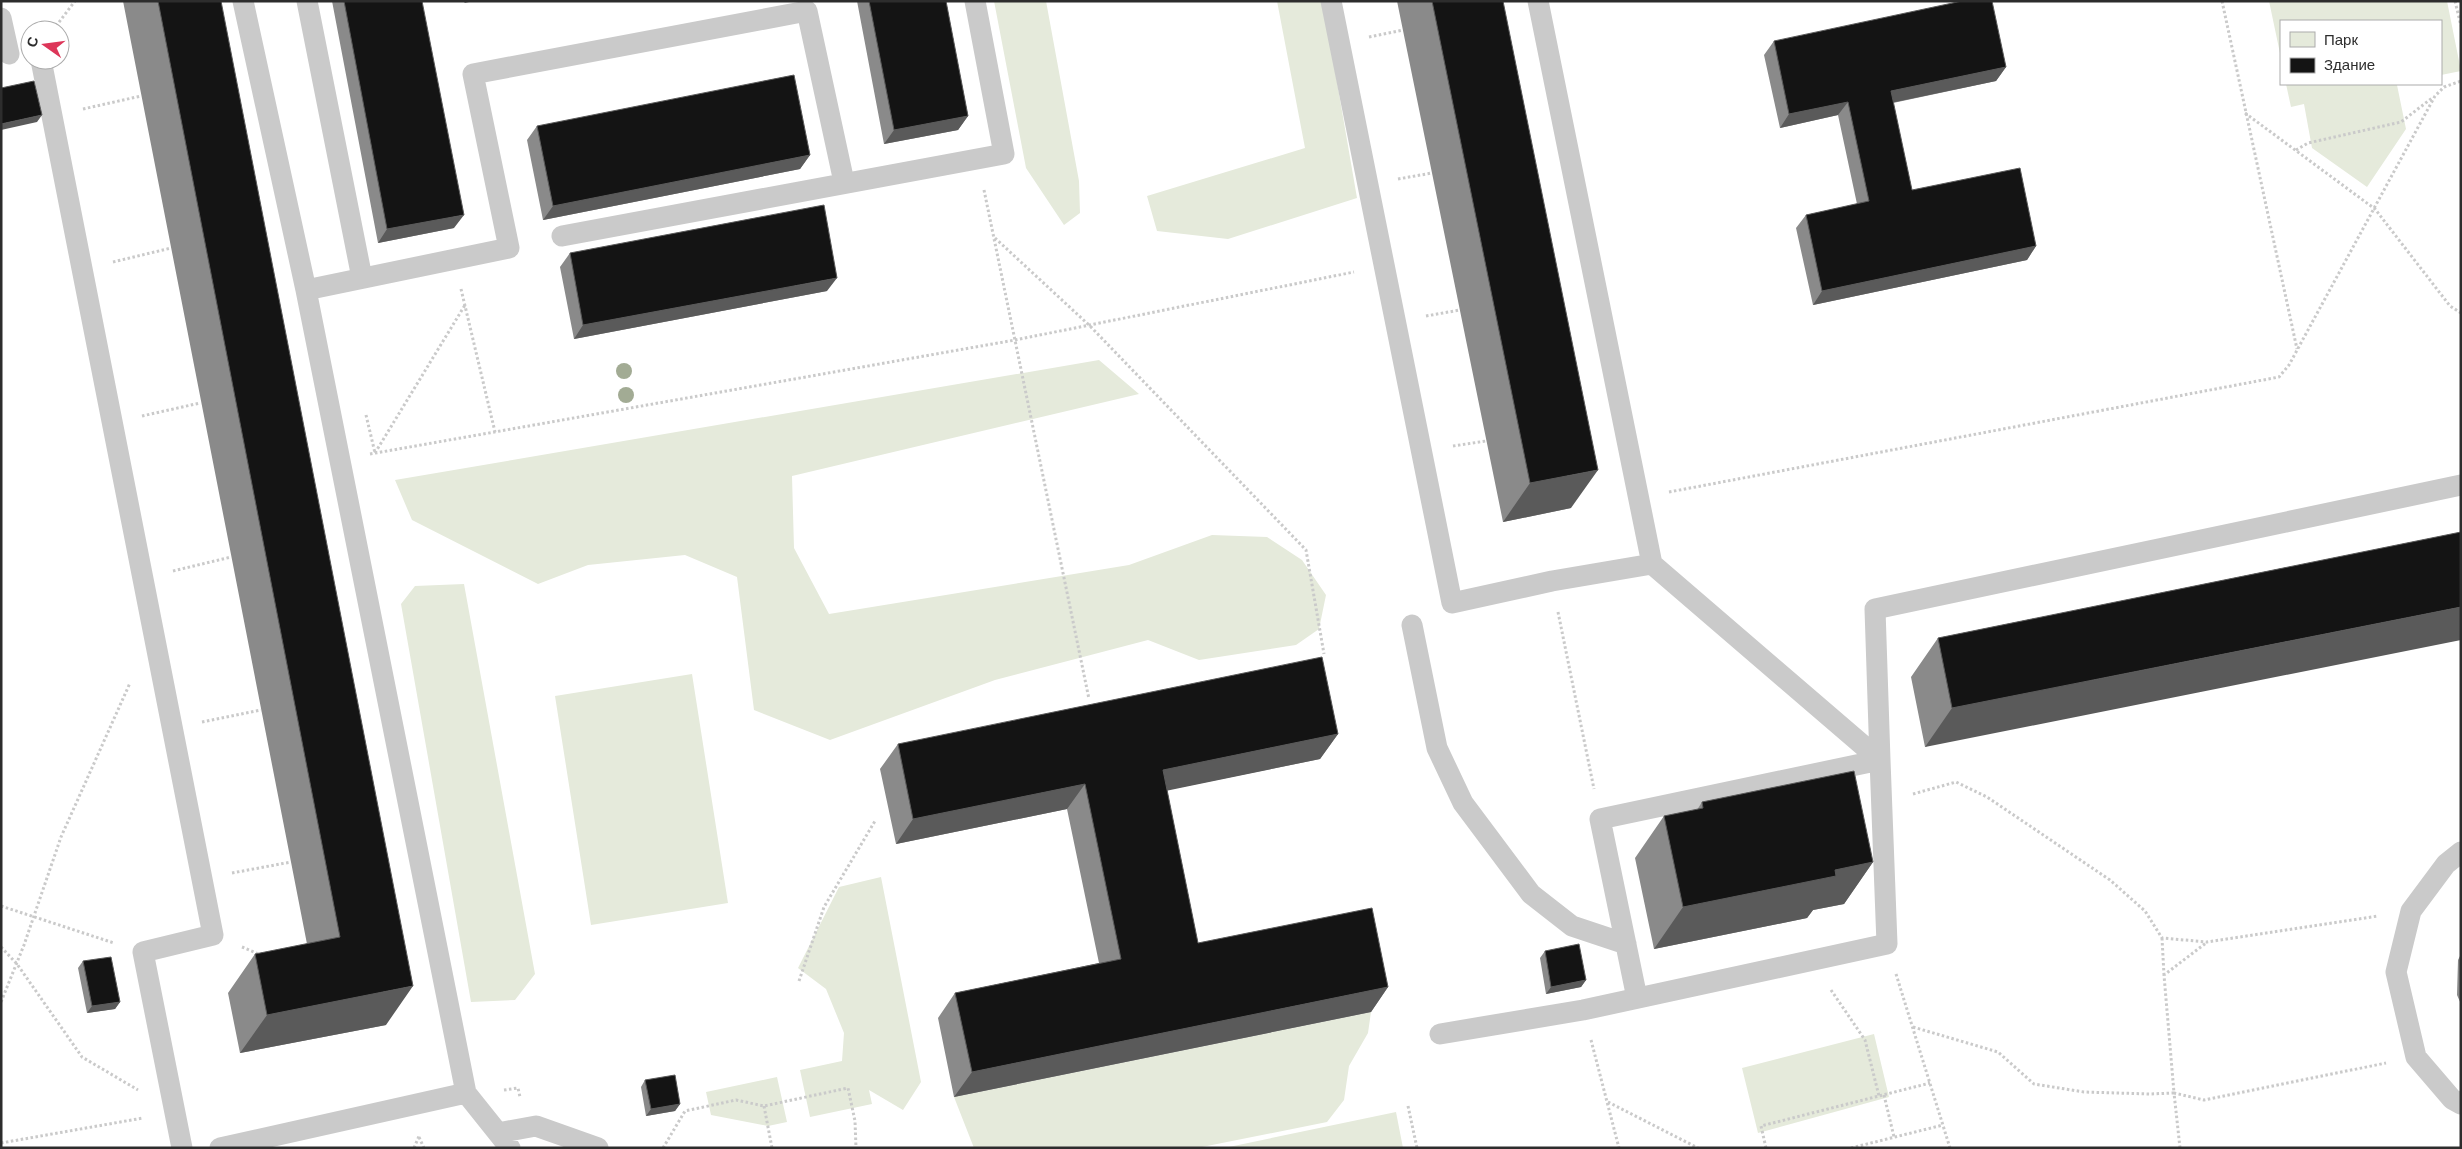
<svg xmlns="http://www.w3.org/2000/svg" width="2462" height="1149" font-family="'DM Sans',sans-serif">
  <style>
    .green { fill: #e5eadb }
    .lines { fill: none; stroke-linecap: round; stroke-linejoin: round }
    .path { stroke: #cacaca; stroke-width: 3; stroke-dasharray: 2.5 2.5; stroke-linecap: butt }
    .lane { stroke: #cacaca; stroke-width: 21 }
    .tree { fill: #a2ab94 }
    .wall { fill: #8a8a8a }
    .shaded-wall { fill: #5a5a5a }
    .building { fill: #141414; stroke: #5a5a5a }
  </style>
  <rect width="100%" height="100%" fill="#fff"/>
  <path class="green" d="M994,1h52l33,180 1,32 -16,12 -38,-57z
    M1277,1h46l34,197 -129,41 -71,-8 -10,-35 158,-48z
    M2269,1h178l14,70 -20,4v-54h-160v37z
    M2286,84h113l-2,1 9,44 -39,58 -55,-39 -8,-44 -13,3z
    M1099,360l40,34 -347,82 2,72 35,66 300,-49 83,-30 55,2 35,23 24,35 -7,34 -23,16 -97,15 -51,-20 -153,40 -165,60 -76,-30 -17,-133 -52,-22 -97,10 -50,19 -126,-64 -17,-40z
    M464,584l71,390 -20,26 -44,2 -70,-398 14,-18z
    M692,674l36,229 -137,22 -36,-229z
    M881,877l40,205 -18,28 -34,-20 3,14 -62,13 -10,-47 42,-9 2,-28 -18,-44 -28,-21 41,-81z
    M1371,1012l-3,21 -19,33 -5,34 -17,22 -130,26h-223l-20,-51z
    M1874,1034l15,63 -131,36 -16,-65z
    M777,1077l10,45 -19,4 -57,-11 -5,-23z
    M1396,1112l7,36h-179z"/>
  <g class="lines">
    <path class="path" d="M2222,1l75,348
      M2455,1l6,25
      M53,30l22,-29
      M1369,37l34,-7
      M83,109l58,-13
      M2245,113l130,96 75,97 11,7
      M2296,150l12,-7 93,-21 31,-24
      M1398,179l34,-6
      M984,190l105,509
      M995,238l95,88 216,224 18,104
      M113,262l58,-14
      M461,289l34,143
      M1426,316l34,-6
      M366,415l9,38
      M142,416l58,-13
      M1453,446l33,-5
      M375,453l90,-148
      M370,454l645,-114 339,-68
      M1669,492l610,-115 10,-12 146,-269 9,-9 17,-6
      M173,571l58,-14
      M1558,612l36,177
      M202,722l59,-12
      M1913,794l43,-12 31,15 123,83 35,31 17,27 45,4 171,-26
      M232,873l59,-11
      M1,906l113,37
      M2162,938l2,37
      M1,947l16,17 65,93 56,33
      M242,947l19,8
      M1896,974l54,174
      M799,981l25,-74 51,-86
      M1831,990l34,50 14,56
      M1,1002l23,-57 37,-108 69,-154
      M1913,1027l85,25 36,32 50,8 66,2 24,-1 -10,-118 42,-32
      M1591,1040l28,108
      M504,1090l14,-2 2,9
      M1884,1095l10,42
      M1608,1102l90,46
      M764,1106l8,42
      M1408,1106l9,42
      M419,1137l5,11
      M1,1143l142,-25
      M414,1148l5,-12
      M663,1148l22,-37 51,-11 28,6 84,-18 7,33 1,27
      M1766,1148l-5,-22 169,-43
      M1851,1148l92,-23
      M2180,1148l-6,-55 30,7 182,-37"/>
    <path class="lane" d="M243,1l63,289 160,803 44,55
      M307,1l55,277
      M1331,1l121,602 100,-22 100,-17
      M1538,1l114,563 228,196 -5,-151 586,-124
      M1,18l8,36
      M41,60l172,875 -70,17 39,196
      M562,236l442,-82 -29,-153
      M306,290l203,-42 -36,-174 334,-63 37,171
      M1412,625l25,123 26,55 68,91 41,32 54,18
      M2461,852l-15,12 -35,47 -15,61 20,85 36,42 9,5
      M1440,1034l143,-24 304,-66 -7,-184 -280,59 37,179
      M498,1133l38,-7 62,22
      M220,1148l246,-55"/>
  </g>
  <g class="tree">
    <circle cx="624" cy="371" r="8"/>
    <circle cx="626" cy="395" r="8"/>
  </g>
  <path class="wall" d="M123,1h98l165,1024 -146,28 -12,-60 27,-39 52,-10z
    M332,1h90l32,227 -76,15z
    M857,1h89l22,115 -10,14 -74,14z
    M1397,1h106l68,507 -68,14z
    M1774,41l232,26 -10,14 -103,22 19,87 124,56 -9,14 -214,45 -17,-77 10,-13 51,-11 -19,-89 -58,13 -16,-73z
    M537,126l273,29 -10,14 -257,51 -16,-80z
    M570,253l257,38 -253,48 -14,-72z
    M2461,532l-536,215 -14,-70 27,-39z
    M1338,734l-18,25 -153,31 31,153 190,44 -17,25 -417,85 -16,-79 17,-25 144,-30 -32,-154 -171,35 -16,-75 18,-25z
    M1702,802l171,60 -29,42 -31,6 -6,8 -153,31 -19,-91 29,-42 33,-6z
    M1545,951l41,29 -5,7 -35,7 -6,-36z
    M2461,954v50l-4,-9 1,-35z
    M83,961l37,41 -5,7 -28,4 -9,-45z
    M645,1080l35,24 -5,7 -29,5 -5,-29z"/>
  <path class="shaded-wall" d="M466,1h8l-10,2z
    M2006,67l-10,14 -115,24 10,-14z
    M1848,102l-10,13 -58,13 9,-14z
    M42,115l-5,7 -36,8v-6z
    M968,116l-10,14 -74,14 10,-14z
    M810,155l-10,14 -257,51 10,-14z
    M464,215l-10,13 -76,15 9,-14z
    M2036,246l-9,14 -214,45 9,-14z
    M837,278l-10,13 -253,48 9,-14z
    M1598,470l-27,38 -68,14 27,-39z
    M2461,607v33l-536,107 27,-39z
    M1338,734l-18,25 -174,36 17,-25z
    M1085,784l-18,25 -171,35 17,-25z
    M1873,862l-29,42 -31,6 -6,8 -153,31 29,-42 152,-37z
    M1586,980l-5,7 -35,7 5,-7z
    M413,986l-27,39 -146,28 27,-38z
    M1388,987l-17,25 -417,85 18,-25z
    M120,1002l-5,7 -28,4 5,-7z
    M680,1104l-5,7 -29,5 5,-7z"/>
  <path class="building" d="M158,1h63l192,985 -146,29 -12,-61 85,-17z
    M344,1h78l42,214 -77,14z
    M869,1h77l22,115 -74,14z
    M1432,1h71l95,469 -68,13z
    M1962,1h30l14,66 -115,24 21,99 108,-22 16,78 -214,45 -16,-76 63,-14 -21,-99 -59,12 -15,-73z
    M794,75l16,80 -257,51 -16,-80z
    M34,81l8,34 -41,9v-36z
    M824,205l13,73 -254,47 -13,-72z
    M2461,532v75l-509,101 -14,-70z
    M1322,657l16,77 -175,36 35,173 174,-35 16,79 -416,85 -17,-79 166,-34 -36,-175 -172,35 -15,-75z
    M1854,771l19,91 -38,8 1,6 -153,31 -19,-91 39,-8 -1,-6z
    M1579,944l7,36 -35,7 -6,-36z
    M111,957l9,45 -28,4 -9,-45z
    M675,1075l5,29 -29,5 -6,-29z"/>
  <rect width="2462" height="1149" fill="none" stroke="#2d2d2d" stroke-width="5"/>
  <rect x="2280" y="20" width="162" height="65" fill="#ffffff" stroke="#ababab"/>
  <rect x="2290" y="32" width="25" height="15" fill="#e5eadb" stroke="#ababab"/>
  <text x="2324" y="45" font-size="15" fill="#2d2d2d">Парк</text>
  <rect x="2290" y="58" width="25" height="15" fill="#141414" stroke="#ababab"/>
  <text x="2324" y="70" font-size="15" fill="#2d2d2d">Здание</text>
  <g transform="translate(45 45) rotate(284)"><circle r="24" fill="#ffffff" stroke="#ababab"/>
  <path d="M0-4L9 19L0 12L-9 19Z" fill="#dd3659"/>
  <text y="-8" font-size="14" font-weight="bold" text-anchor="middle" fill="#2d2d2d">С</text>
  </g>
</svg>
